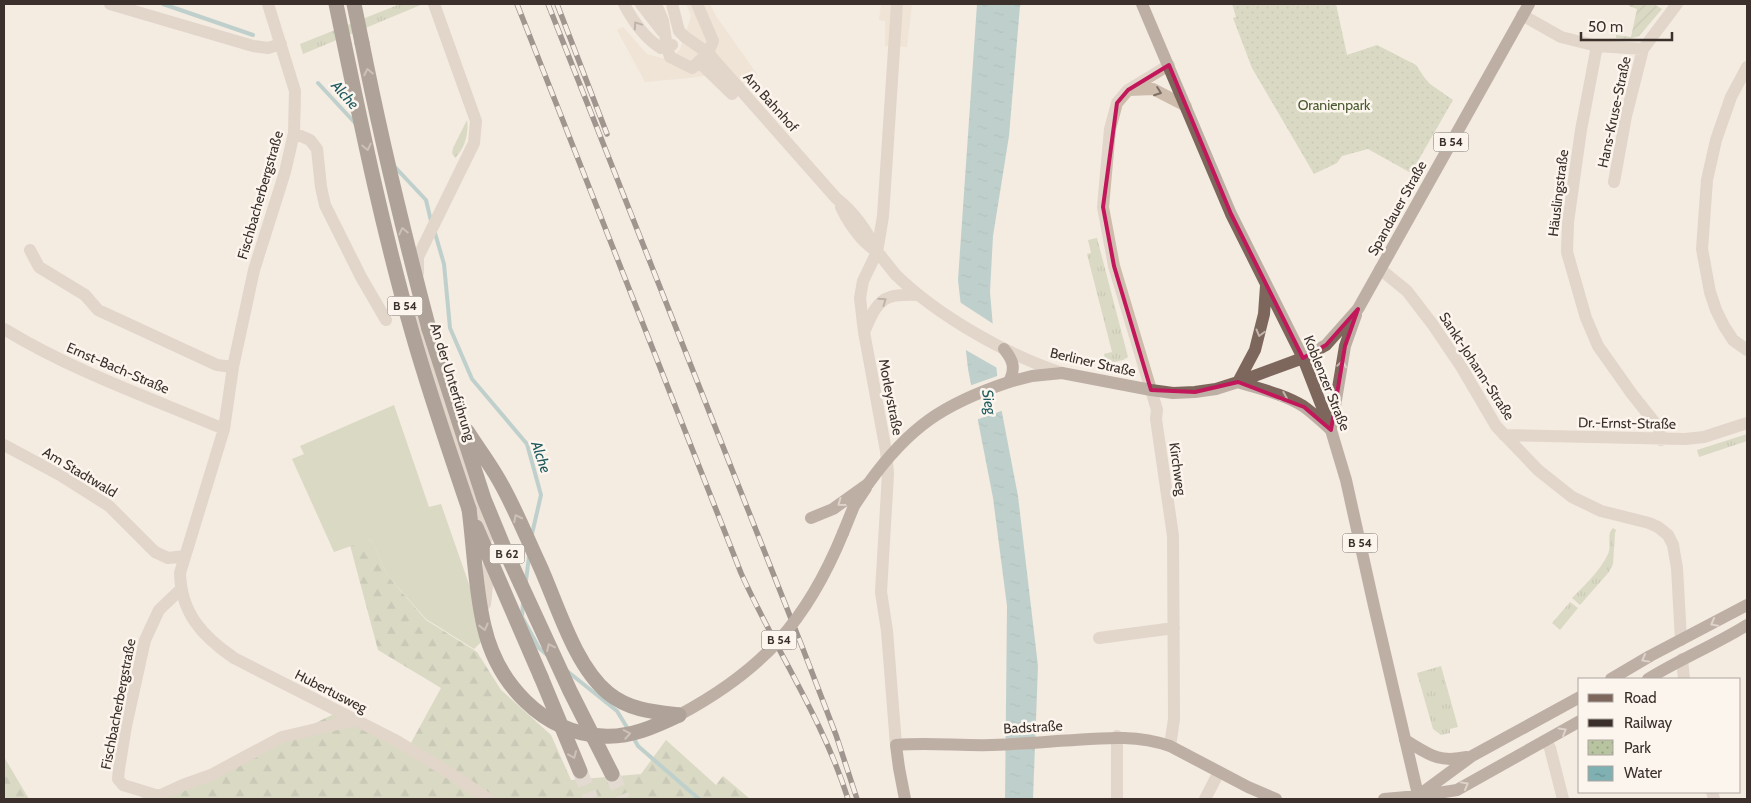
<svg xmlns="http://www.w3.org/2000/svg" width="1751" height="803" font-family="Cabin,sans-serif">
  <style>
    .grass { fill: url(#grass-tufts) }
    .forest { fill: url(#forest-firs) }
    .park { fill: url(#park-dots) }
    .garden { fill: url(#garden-furrows) }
    .pitch { fill: #b8c4a0 }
    .plaza { fill: #ecdcc8 }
    .water { fill: url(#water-ripples) }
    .pier { fill: #f4ebe1 }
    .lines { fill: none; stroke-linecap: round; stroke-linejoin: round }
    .stream { stroke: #7fb0b2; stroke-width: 4 }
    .highway-tunnel { stroke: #cfc6bd; stroke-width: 15; stroke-dasharray: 15 8; stroke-linecap: butt }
    .minor { stroke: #cdbbac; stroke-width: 12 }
    .major { stroke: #7d675c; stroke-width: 12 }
    .highway { stroke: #5c4a42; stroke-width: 15 }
    .rail-casing { stroke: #3b302b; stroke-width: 5.5 }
    .rail { stroke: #fbf5ee; stroke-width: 4; stroke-dasharray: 11; stroke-linecap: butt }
    .major-bridge { stroke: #7d675c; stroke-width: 12 }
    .highway-bridge { stroke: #5c4a42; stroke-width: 15 }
    .oneway { stroke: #7d6f65 }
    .oneway2 { stroke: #9c8e87 }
    .oneway3 { stroke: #c2b5ac }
    .marked { fill: none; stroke: #c2185b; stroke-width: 4; stroke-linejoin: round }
    .labels { text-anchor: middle; stroke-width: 5; stroke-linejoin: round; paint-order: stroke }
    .shield { fill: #fbf5ee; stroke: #756b66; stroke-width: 1 }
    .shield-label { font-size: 12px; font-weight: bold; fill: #3b302b }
    .street-label { font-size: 14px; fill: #3b302b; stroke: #fbf5ee }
    .park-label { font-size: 14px; fill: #4a5a2e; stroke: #fbf5ee }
    .water-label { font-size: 15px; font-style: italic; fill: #1f5a5e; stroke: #fbf5ee }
  </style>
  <defs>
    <pattern id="grass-tufts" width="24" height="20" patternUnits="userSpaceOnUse" patternTransform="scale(1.25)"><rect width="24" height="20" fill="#b8c4a0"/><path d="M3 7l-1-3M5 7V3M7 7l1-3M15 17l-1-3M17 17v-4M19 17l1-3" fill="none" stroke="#97a083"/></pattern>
    <pattern id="forest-firs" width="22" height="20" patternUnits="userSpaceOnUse" patternTransform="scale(1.25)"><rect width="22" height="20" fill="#b8c4a0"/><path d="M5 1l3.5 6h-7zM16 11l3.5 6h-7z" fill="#97a083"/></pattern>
    <pattern id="park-dots" width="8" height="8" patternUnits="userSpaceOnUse" patternTransform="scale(1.25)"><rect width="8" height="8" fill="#b8c4a0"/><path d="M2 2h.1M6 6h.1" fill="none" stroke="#97a083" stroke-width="1.8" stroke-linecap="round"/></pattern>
    <pattern id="garden-furrows" width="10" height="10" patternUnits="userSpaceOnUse" patternTransform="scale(1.25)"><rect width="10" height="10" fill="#b8c4a0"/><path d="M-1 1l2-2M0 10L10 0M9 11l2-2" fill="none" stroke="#97a083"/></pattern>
    <pattern id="water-ripples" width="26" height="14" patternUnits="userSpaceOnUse" patternTransform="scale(1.25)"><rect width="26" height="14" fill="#7fb0b2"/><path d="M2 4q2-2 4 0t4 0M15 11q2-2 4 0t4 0" fill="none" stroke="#699091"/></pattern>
  </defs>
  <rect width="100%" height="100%" fill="#f4ebe1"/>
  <path class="grass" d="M400,4h23l-120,50 -3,-10z
    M467,120c2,12 -2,29 -12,38l-3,-5 1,-5z
    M1097,238l31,119 -5,3 -17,4 -2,-10 8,-2 -25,-98 4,-1 -3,-13z
    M1747,434v7l-48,16 -2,-7z
    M1613,528l3,2 -1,3 -2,31 -4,8 -29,33 -8,-7c13,-13 28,-27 36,-44 4,-9 -2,-20 5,-26z
    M1570,602l8,6 -18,22 -8,-7z
    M1441,666l17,61 -8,2v4l-9,2 -8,-6 -16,-56z"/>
  <path class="forest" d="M371,539l16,36 39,45 51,32 24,38 50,45 20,45 70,-6 25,-34 50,45 7,-9 27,23h-614l41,-9 157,-76 75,36 3,-9 29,-53 -63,-38 -28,-105z
    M4,757l25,42h-25z"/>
  <path class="park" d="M1232,4h104l11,51 30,-10 39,20 8,12 6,7 23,16 -42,73 -43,-24 -26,7 -5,7 -23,11 -62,-106 -19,-50 3,-1z"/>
  <path class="garden" d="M1629,4h25l8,5 -23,27 -9,3 -14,-1v-3l15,2 6,-28 -8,-3z"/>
  <path class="pitch" d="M394,405l35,102 12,-3 30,86 12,50 -9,9 -48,-30 -39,-44 -16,-36 -37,13 -42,-93 12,-5 -4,-8z"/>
  <path class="plaza" d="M686,4h24l6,12 41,58 -18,15 -29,-14 -21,3 -44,4 -28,-52 6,-3 24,27 19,5 13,-8 6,-14 6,-22z
    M881,4h31l-5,43 -22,-1v-25l-6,-1z"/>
  <path class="water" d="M977,4h45l-2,2 -11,130 -16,100 -3,56 9,105 19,99 20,170 -5,133h-28l2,-193 -14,-108 -25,-129 -10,-89z"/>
  <path class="pier" d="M958,301l37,24 4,44 -35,-20z
    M1000,375l4,35 -28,10 -7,-34z"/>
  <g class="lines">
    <path class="stream" d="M163,4l90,31
      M318,83l38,41
      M394,166l32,34 5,21
      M435,233l9,31 6,64 22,51 55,65 14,51 -9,39
      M526,581l3,-25
      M523,603l-1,14 17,31 7,6
      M567,671l50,40 11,18
      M633,737l5,9 61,53"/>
    <path class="highway-tunnel" d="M580,771l11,28
      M612,774l11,25"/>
    <path class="minor" d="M110,4l143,42 15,2 13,-4
      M268,4l27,87 -1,42 -9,39 -31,98 -21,97 -9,62 -44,144c1,40 22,63 54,85l163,83 59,36 32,22
      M624,4c9,17 20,34 37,44l11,-3
      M641,4l21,27
      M656,4l7,17 4,26 3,10 22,11 16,-15 5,-12 -16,-37
      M672,4l7,27 6,6 23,16 128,145c19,15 31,32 41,54
      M1522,15l39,22 36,9 46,3 34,-45
      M1597,46l-16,84 -13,92 -1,30 19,66 12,28 34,48 27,34 2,12
      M699,62l33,32
      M1169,65l-41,25 -11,13 -7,26 -7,78 11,59 43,144 -1,9 17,117 1,183 -4,27
      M1747,67l-16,30 -15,43 -9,40 -5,69 8,43 6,18 8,16 9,14 14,10
      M1128,90l25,-1 33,17
      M294,133l16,7 7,9 4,38 4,18 36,72 25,43
      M1614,182l12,-66 17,-67
      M841,207c5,11 13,23 21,32 5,6 12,10 17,15 6,7 11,14 17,21 42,41 111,80 166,98
      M30,250l9,17 46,28 13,15 119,55 16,2
      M1380,269l27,22 26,34 29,43 34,58 42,44 34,27 29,14 48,12 9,4 10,8 5,10 4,23 4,72
      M418,273v-16l56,-114 2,-22 -42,-117
      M418,298v20l69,220
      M4,329c69,42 146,69 220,100
      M865,330c14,-33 19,-36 54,-35
      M1504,435l181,4 19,-2 43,-14
      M4,445l56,30 49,31 46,46 13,6 17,-2
      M181,589l-22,21 -14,30 -19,86 -7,43 -1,10 5,6 36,11 24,-11 28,-10 71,-38 73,-17
      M485,604l5,-47
      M1099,638l75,-10
      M1682,659l2,20
      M1117,736v63
      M1546,741l4,7 13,51
      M896,745l-9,-114 -6,-39 7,-118 -2,-23 -22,-119 -4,-34 3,-17 14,-29 6,-36 14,-212
      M1712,792l2,7
      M1205,799l14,-27"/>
    <path class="major" d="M1142,4l89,210 72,144 28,72 15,50 28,126 45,193
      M1004,349c9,11 12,19 5,33
      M1009,382l23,-6 30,-3 89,17 22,3 22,-1 21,-3 22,-7 65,-24 23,-13 32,-36 171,-305
      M1238,382c22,7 45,12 65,24 10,7 18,15 27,23
      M1238,382l17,-32 9,-36 2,-28
      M1331,430l14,-84 11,-31
      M811,518l22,-9 35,-25
      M843,533l11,-27 12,-18
      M1611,679l39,-23 97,-51
      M1648,679c32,-20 67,-34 99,-54
      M1405,740c25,15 33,23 62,17
      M1419,795l53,-39 108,-59
      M905,799l-6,-31 -3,-23c32,-3 64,1 96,0 22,-1 43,-2 65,-4 39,-2 75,-8 113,5l78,41 28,12
      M1384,799l34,-3 39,-6 123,-69"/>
    <path class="highway" d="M336,4c23,110 45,220 76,328 17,60 37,118 57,177
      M354,4l8,39
      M429,329l55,170 21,51 65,141 42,83
      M467,431c9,14 20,29 29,44 17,28 29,59 43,89 18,39 35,101 69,129 21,17 45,19 71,22
      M541,677l39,94"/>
    <defs>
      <path id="rail" d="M517,4l224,569c34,76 82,146 107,226
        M548,4l255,645 33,86 21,64
        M557,4l50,130"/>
    </defs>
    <use href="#rail" class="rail-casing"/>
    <use href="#rail" class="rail"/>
    <path class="major-bridge" d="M868,484c41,-57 75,-80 141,-102
      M679,715c84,-45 128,-94 164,-182"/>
    <path class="highway-bridge" d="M362,43c19,96 42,191 67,286
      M469,509c5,38 6,79 15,117 13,57 58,107 119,110 27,2 53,-10 76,-21
      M476,527l65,150"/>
  </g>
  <defs><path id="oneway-chevron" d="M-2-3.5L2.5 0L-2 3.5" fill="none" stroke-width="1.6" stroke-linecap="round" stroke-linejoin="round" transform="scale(1.25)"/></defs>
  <g class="oneway">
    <use href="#oneway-chevron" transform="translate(637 25) rotate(-124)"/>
    <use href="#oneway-chevron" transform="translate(1158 92) rotate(20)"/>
    <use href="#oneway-chevron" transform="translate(883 301) rotate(-35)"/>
  </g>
  <g class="oneway2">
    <use href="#oneway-chevron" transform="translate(368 72) rotate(-101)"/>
    <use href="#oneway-chevron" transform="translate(367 147) rotate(77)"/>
    <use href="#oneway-chevron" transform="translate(403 231) rotate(-103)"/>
    <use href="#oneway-chevron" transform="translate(517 518) rotate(-117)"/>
    <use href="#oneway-chevron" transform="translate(484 627) rotate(76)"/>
    <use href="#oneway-chevron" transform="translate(550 647) rotate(-115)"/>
    <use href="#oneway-chevron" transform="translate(627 734) rotate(-10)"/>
    <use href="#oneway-chevron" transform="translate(573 755) rotate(67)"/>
  </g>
  <g class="oneway3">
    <use href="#oneway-chevron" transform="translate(1260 333) rotate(105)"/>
    <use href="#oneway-chevron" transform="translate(1342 364) rotate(-81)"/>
    <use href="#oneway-chevron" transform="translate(1284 397) rotate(23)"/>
    <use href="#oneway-chevron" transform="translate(841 503) rotate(144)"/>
    <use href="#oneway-chevron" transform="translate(1714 623) rotate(152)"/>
    <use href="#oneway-chevron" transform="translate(1645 659) rotate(151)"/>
    <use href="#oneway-chevron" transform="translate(1563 731) rotate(-30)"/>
    <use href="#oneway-chevron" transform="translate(1465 785) rotate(-29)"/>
  </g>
  <path d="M0 0H1751V803H0ZM1169,65l62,149 72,144 23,-13 32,-36 -13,37 -14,84 -27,-23 -66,-25 -43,10 -44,-2 -37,-124 -11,-59 14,-104 11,-13z" fill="#f4ebe1" fill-opacity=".55" fill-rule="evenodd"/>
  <path class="marked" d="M1169,65l62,149 72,144 23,-13 32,-36 -13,37 -14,84 -27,-23 -66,-25 -43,10 -44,-2 -37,-124 -11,-59 14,-104 11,-13z"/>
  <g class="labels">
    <g class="shield">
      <rect x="1433.5" y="132.5" width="35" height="19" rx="4"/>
      <rect x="387.5" y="296.5" width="35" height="19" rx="4"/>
      <rect x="1342.5" y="533.5" width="35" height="19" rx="4"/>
      <rect x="489.5" y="544.5" width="35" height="19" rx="4"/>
      <rect x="761.5" y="630.5" width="35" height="19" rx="4"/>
    </g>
    <g class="shield-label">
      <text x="1451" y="146">B 54</text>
      <text x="405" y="310">B 54</text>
      <text x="1360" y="547">B 54</text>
      <text x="507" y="558">B 62</text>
      <text x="779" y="644">B 54</text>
    </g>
    <g class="street-label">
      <text transform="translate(771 102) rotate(48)" y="5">Am Bahnhof</text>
      <text transform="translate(1614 112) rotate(-78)" y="5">Hans-Kruse-Straße</text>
      <text transform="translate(1558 193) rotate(-83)" y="5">Häuslingstraße</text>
      <text transform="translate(260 195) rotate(-74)" y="5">Fischbacherbergstraße</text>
      <text transform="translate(1397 208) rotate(-61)" y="5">Spandauer Straße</text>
      <text transform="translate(1093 362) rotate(13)" y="5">Berliner Straße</text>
      <text transform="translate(1477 366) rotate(57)" y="5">Sankt-Johann-Straße</text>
      <text transform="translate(118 368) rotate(23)" y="5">Ernst-Bach-Straße</text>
      <text transform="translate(453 382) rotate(73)" y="5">An der Unterführung</text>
      <text transform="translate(1327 383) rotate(68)" y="5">Koblenzer Straße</text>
      <text transform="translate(891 397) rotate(79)" y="5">Morleystraße</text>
      <text transform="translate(1627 423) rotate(1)" y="5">Dr.-Ernst-Straße</text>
      <text transform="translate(1178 469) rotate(82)" y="5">Kirchweg</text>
      <text transform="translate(80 472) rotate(31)" y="5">Am Stadtwald</text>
      <text transform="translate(331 691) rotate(27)" y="5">Hubertusweg</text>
      <text transform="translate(118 704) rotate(-79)" y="5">Fischbacherbergstraße</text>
      <text transform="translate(1033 727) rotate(-3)" y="5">Badstraße</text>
    </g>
    <g class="park-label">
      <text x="1334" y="110">Oranienpark</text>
    </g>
    <g class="water-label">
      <text transform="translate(345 95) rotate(48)" y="5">Alche</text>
      <text transform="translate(989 402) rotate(80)" y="5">Sieg</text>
      <text transform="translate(541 457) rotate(71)" y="5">Alche</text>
    </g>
  </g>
  <rect width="1751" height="803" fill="none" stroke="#3b302b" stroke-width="10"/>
  <rect x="1578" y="678" width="162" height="115" fill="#fbf5ee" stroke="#aea6a0"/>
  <rect x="1588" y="694" width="25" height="8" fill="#7d675c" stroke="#aea6a0"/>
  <text x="1624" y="703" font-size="15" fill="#3b302b">Road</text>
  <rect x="1588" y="719" width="25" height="8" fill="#3b302b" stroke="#aea6a0"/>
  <text x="1624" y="728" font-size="15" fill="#3b302b">Railway</text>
  <rect x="1588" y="740" width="25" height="15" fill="url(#park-dots)" stroke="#aea6a0"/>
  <text x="1624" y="753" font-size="15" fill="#3b302b">Park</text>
  <rect x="1588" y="766" width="25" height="15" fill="url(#water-ripples)" stroke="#aea6a0"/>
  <text x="1624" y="778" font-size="15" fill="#3b302b">Water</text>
  <path d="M1581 32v8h91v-8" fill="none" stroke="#3b302b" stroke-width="2.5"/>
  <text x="1588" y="32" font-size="15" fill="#3b302b" stroke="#fbf5ee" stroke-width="4" paint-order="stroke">50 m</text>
</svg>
